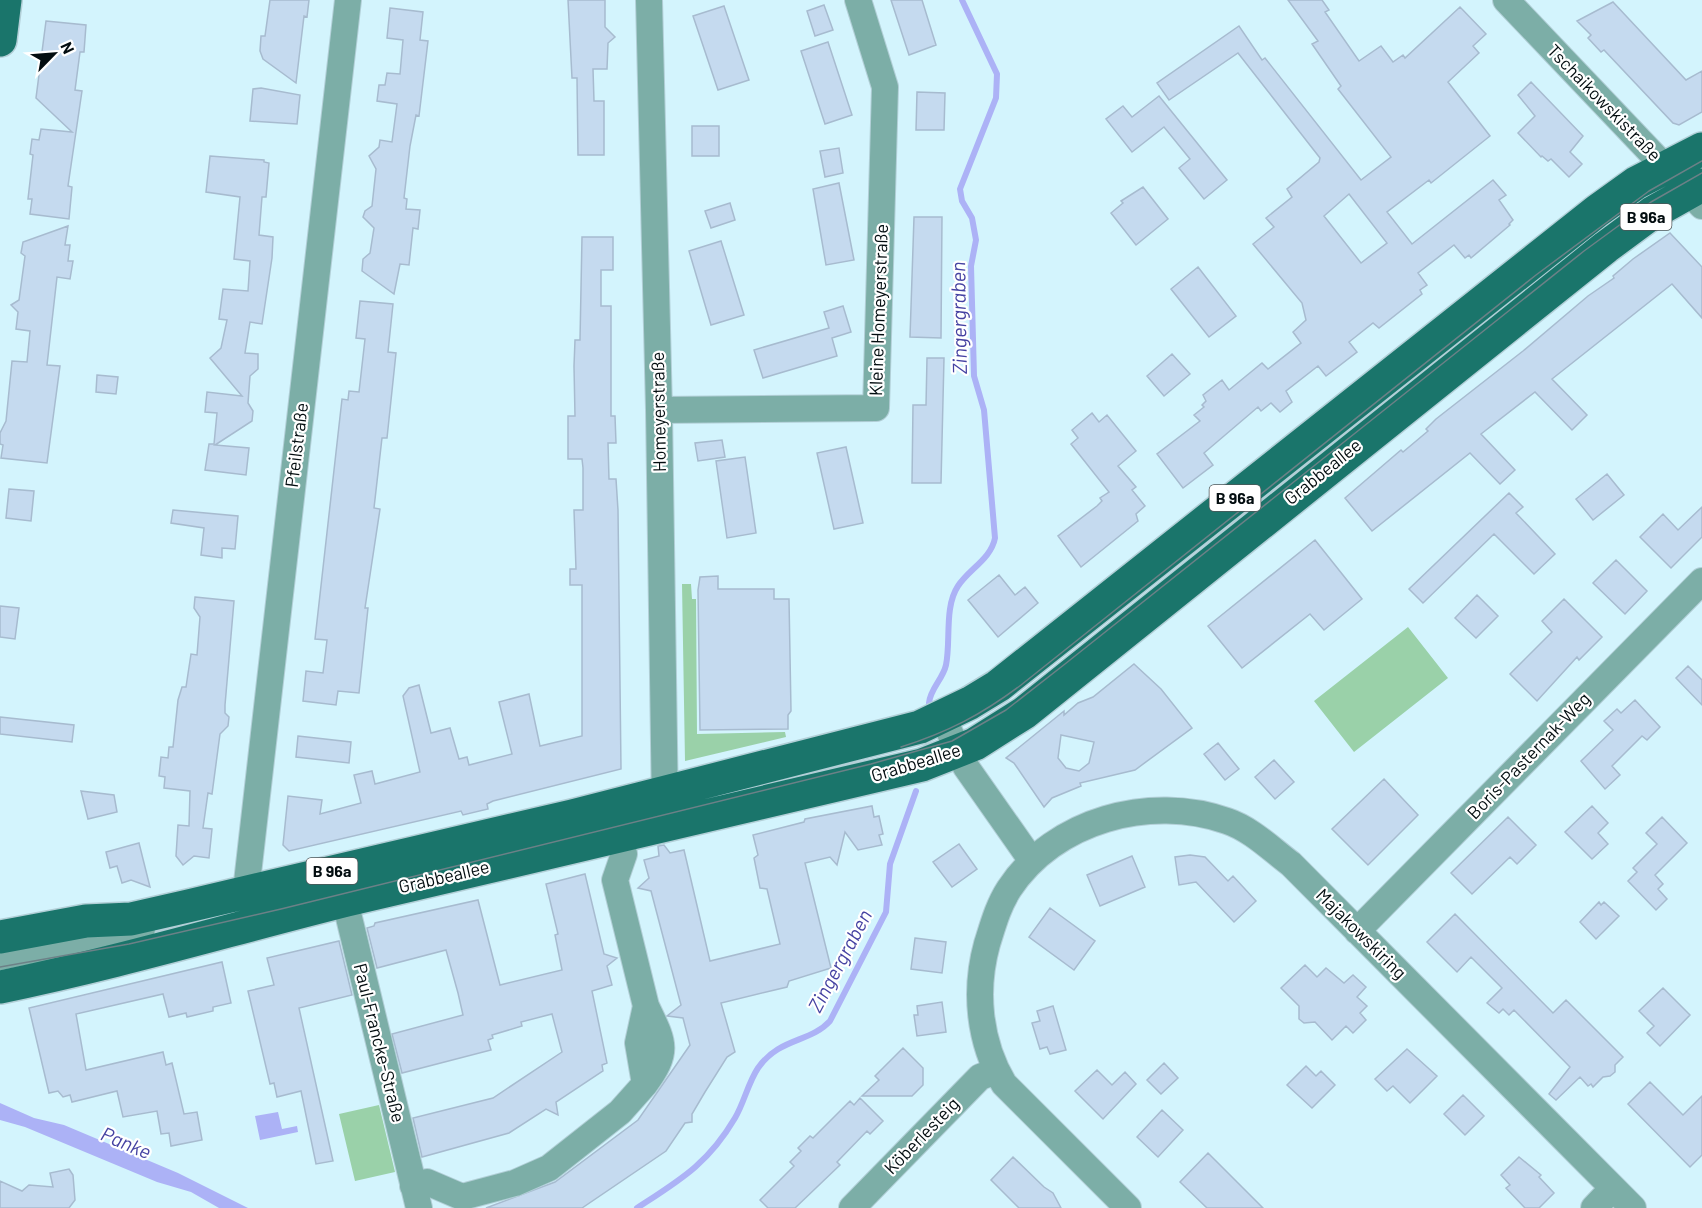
<svg xmlns="http://www.w3.org/2000/svg" width="1702" height="1208" font-family="Barlow,sans-serif">
  <style>
    .green { fill: #9ad1a9 }
    .water { fill: #acb2f6 }
    .lines { fill: none; stroke-linecap: round; stroke-linejoin: round }
    .stream { stroke: #acb2f6; stroke-width: 6 }
    .building { fill: #c5daef; stroke: #a7bbcf; stroke-width: 1.5; fill-rule: evenodd }
    .minor-casing { stroke: #b2cfd7; stroke-width: 28 }
    .major-casing { stroke: #b2cfd7; stroke-width: 36 }
    .minor { stroke: #7caea7; stroke-width: 26 }
    .major { stroke: #1a756b; stroke-width: 33 }
    .tram { stroke: #6c8187; stroke-width: 1.5 }
    .labels { text-anchor: middle; stroke-width: 4.5; stroke-linejoin: round; paint-order: stroke }
    .shield { fill: #fff; stroke: #4f5658; stroke-width: 1.5 }
    .shield-label { font-size: 16px; font-weight: bold; fill: #030d10 }
    .street-label { font-size: 18px; fill: #030d10; stroke: #fff }
    .water-label { font-size: 20px; font-style: italic; fill: #4542a2; stroke: #fff }
  </style>
  <rect width="100%" height="100%" fill="#d3f4fd"/>
  <path class="green" d="M682,584h9l1,15h4l1,135 88,-2 1,5 -101,24z
    M1408,627l40,51 -94,74 -40,-51z
    M379,1105l16,67 -40,9 -16,-67z"/>
  <path class="water" d="M0,1103l34,15 30,7 114,48 70,35h-29l-28,-16 -34,-10 -132,-55 -25,-7z
    M278,1112l4,17 15,-3 1,6 -38,8 -5,-24z"/>
  <g class="lines">
    <path class="stream" d="M929,703c1,-14 14,-24 17,-38 5,-24 -2,-58 12,-79 11,-17 33,-27 37,-48l-11,-128 -10,-34 -3,-110 5,-26 -4,-22 -10,-17 -2,-12 36,-91 1,-24 -35,-74
      M637,1208c43,-28 71,-44 98,-90 9,-15 13,-35 23,-50 22,-31 52,-25 72,-47l56,-109 4,-48 26,-73"/>
  </g>
  <path class="building" d="M270,0h39l-2,17 -3,-1 -8,67 -33,-24 -3,-8 1,-15h4z
    M568,0h37v27l10,10 -7,6 -1,26h-14l1,32h10v54h-26l-1,-77h-5z
    M891,0h31l14,45 -27,10z
    M1288,0h34l7,10 -4,2 34,49 22,-15 12,16 10,-7 2,3 55,-51 26,27 -13,12 6,7 -31,29 42,54 -59,47 -2,-3 -42,32 25,32 81,-64 13,15 -7,5 14,20 -4,4 1,1 -39,33 -2,-3 -4,3 -11,-13 -36,28 9,12 -7,5 2,4 -43,34 -6,-5 -24,19 8,10 -31,24 -8,-10 -32,25 6,11 -12,10 -9,-9 -10,8 -3,-4 -54,46 9,12 -30,23 -26,-34 43,-33 -6,-6 10,-8 -2,-2 4,-4 -3,-6 19,-15 7,10 33,-27 6,6 33,-26 -8,-11 13,-12 -4,-17 -49,-59 21,-17 -8,-9 26,-21 -5,-8 32,-27 1,-4 -82,-105 -69,47 -12,-17 82,-57 23,34 3,-2 96,122 30,-23 -53,-68 3,-3 -29,-42 6,-3zM1349,194l38,49 -26,20 -37,-47z
    M1613,2l73,78 16,-9v41l-23,13 -6,-2 -69,-73 -3,2 -13,-14 3,-3 -14,-14z
    M824,5l9,25 -18,6 -8,-25z
    M724,6l25,74 -31,10 -25,-74z
    M390,8l33,4 -3,28 8,1 -9,75 -3,-1 -6,31 -6,52 3,1 -1,10 14,1 -2,19 -5,-1 -4,37 -9,-1 -6,30 -32,-23 1,-12 7,-6 4,-25 -11,-11 2,-6 7,-5 4,-37 -7,-13 10,-9 1,-7 12,2 5,-38 -20,-3 2,-16h6l2,-12 13,1 3,-34 -16,-2z
    M46,21l40,4 -2,27h-4l-5,38 7,1 -14,95 4,1 -3,32 -39,-5 2,-15h-4l5,-44 -3,-1 2,-15 7,1 2,-11 31,3 -36,-34z
    M828,42l24,73 -27,9 -24,-73z
    M1531,82l52,54 -13,16 12,12 -13,13 -18,-18 -3,2 -6,-5 -1,1 -23,-24 17,-17 -17,-21z
    M261,88l39,7 -3,29 -47,-3 3,-32z
    M917,92l28,1 -1,37h-28z
    M1159,96l68,84 -23,19 -25,-31 11,-9 -26,-32 -32,25 -26,-33 17,-13 9,11z
    M692,126h27v30h-27z
    M839,148l4,25 -18,4 -5,-26z
    M210,156l54,4v2l5,1 -3,34h-4l-3,38 14,2 -1,21 -10,66 -12,-2 -5,31 13,1v15l-8,7 -2,27 5,8 -1,10 -37,24 34,3 -3,27 -41,-5 4,-26h5l3,-31 -12,-1 2,-20 35,4 -32,-38 11,-10 6,-28 -8,-1 4,-30 25,2 2,-30 -16,-2 6,-62 -34,-5z
    M839,183l15,77 -28,5 -13,-76z
    M1143,187l25,32 -32,26 -25,-32 12,-10 -2,-2z
    M730,203l5,17 -24,8 -6,-17z
    M914,217h28l-1,121 -31,-1z
    M68,226l-3,19h5l-2,16h5l-3,18 -13,-2 -10,88 13,1 -13,97 -46,-5 2,-13 -3,-1v-11l6,-12 6,-60 15,1 3,-31 -14,-2 2,-17 -7,-7 8,-5 6,-44 -4,-3 2,-11z
    M1670,233l32,34v51l-30,-34 -120,95 35,36 -15,15 -37,-38 -54,42 34,36 -15,14 -30,-31 -98,78 -27,-33 56,-48 2,2 25,-21 -2,-2 10,-10 87,-68 65,-55 26,-18 -1,-2 20,-17z
    M582,237h31v33h-12v36h10v110h4l1,27h-8l1,36h7l2,31 3,259 -128,32 -6,3 1,5 -25,6 -2,-4 -172,40 -6,-6 5,-49 34,4 -2,14 41,-11 -7,-28 18,-4 3,13 45,-12 -17,-76 6,-8 10,-3 12,48 19,-5 9,31 8,-2 2,8 43,-11 -13,-52 30,-8 11,52 42,-10v-151h-12v-16h6l-2,-59h9v-42l-1,-9h-14v-43h7l-1,-50 1,-26h5z
    M721,241l23,74 -33,10 -22,-74z
    M1198,267l38,49 -27,21 -38,-48z
    M360,301l33,3 -5,48 8,1 -9,85h-5l-8,70 6,1 -15,99h3l-9,85 -21,-2 -2,14 -33,-4 3,-30 17,2 4,-33 -12,-1 27,-240 6,1 1,-9 10,1 6,-53 -9,-1z
    M843,306l8,26 -19,6 5,18 -74,22 -9,-28 75,-22 -5,-16z
    M1172,354l18,20 -26,22 -17,-20z
    M927,358h17l-3,125h-29l1,-78h13z
    M97,375l21,2 -2,17 -20,-2z
    M1092,413l7,9 8,-7 29,36 -18,15 18,21 -4,3 13,16 -9,8 2,7 -57,46 -23,-31 39,-30 5,-5 -2,-3 9,-6 -38,-48 7,-6 -6,-8z
    M722,440l3,17 -27,4 -3,-18z
    M846,447l17,76 -29,6 -17,-76z
    M745,457l11,76 -29,5 -11,-77z
    M1607,474l17,21 -31,25 -17,-21z
    M9,489l25,2 -3,30 -25,-3z
    M1509,493l14,14 -7,6 39,41 -21,20 -40,-40 -71,69 -14,-14z
    M1702,507v30l-31,31 -31,-31 23,-23 15,16z
    M173,510l65,6 -3,33 -13,-1v10l-21,-3 3,-27 -33,-5z
    M1315,540l47,59 -38,31 -14,-16 -68,54 -34,-42z
    M1616,560l31,31 -22,23 -32,-31z
    M999,575l16,20 10,-8 13,16 -40,34 -30,-37z
    M718,576v13h56v10h15l2,112 -3,4v14l-88,1 -2,-140 2,-13z
    M1477,595l21,21 -22,22 -21,-20z
    M195,597l39,4 -9,104v8l4,4 -1,9 -8,8 -8,60 -4,-1 -5,35 9,1 -3,29 -15,-2 -11,9 -7,-9 2,-31 11,1 1,-35 -26,-3 1,-11 -6,-1 2,-19 7,1 1,-11h4l5,-47 4,-13h4l5,-33 6,1 3,-38 -6,-9z
    M1564,599l38,38 -23,23 -2,-3 -40,44 -27,-27 42,-42 -10,-11z
    M0,606l19,2 -4,31 -15,-2z
    M1134,664l27,25 31,39 -57,42 -55,13 1,3 -29,12 -8,9 -30,-44 -8,-5 58,-47v4l14,-12 15,-6zM1061,735l33,7 -5,21 -10,8 -13,-3 -8,-10z
    M1688,666l14,14v25l-26,-27z
    M1635,700l25,27 -13,13 -5,-4 -30,30 8,9 -15,14 -24,-28 32,-31 -9,-9 13,-12 4,4z
    M0,717l74,8 -2,17 -72,-8z
    M298,736l53,6 -2,21 -53,-6z
    M1218,743l21,26 -14,11 -21,-26z
    M1274,760l20,22 -19,17 -20,-22z
    M1384,779l34,36 -50,50 -36,-36z
    M81,791l33,4 3,17 -29,7z
    M872,806l2,11 5,-1 4,18 -4,1 3,10 -24,5 -13,-18 -8,33 -7,-8 -25,6 26,105 -42,13 -2,6 -66,16 14,49 -8,5 -22,35 -13,22v8l-7,1 -19,28 -84,57h-96l69,-26 83,-62 52,-75 -7,-27 -16,-2 14,-11 -30,-114 -13,-3 11,-10 -5,-18 15,-4 -1,-10 6,-1 6,8 14,-3 26,111 70,-17 -13,-55 -7,-1 -6,-30 4,-3 -5,-20 51,-13 1,-3z
    M1592,806l16,17 -10,10 10,11 -16,15 -27,-27z
    M1508,817l28,28 -19,19 -7,-7 -38,37 -21,-21z
    M1662,817l25,26 -32,32 8,9 -5,5 9,10 -11,11 -28,-29 9,-9 -4,-4 24,-24 -11,-11z
    M139,843l11,44 -19,-7 -9,3 -5,-17 -7,2 -4,-16z
    M959,844l18,25 -25,18 -19,-25z
    M1190,855l15,2 23,24 5,-5 23,25 -22,21 -38,-40 -17,3 -4,-28z
    M1132,856l13,31 -45,19 -13,-31z
    M585,874l19,80 13,4 -10,8 5,19 -20,6 15,72 -5,2 1,6 -47,31 2,13 -12,-6 -37,24 -87,24 -9,-39 80,-20 69,-46 -10,-38 -31,8 1,4 -30,9 1,3 -5,2 3,10 -89,23 -10,-39 71,-19 -5,-22 -12,-43 -69,18 -10,-40 7,-2 1,-3 103,-23 22,85 62,-15 -7,-35 3,-1 -12,-50z
    M1599,902l2,3 3,-3 15,14 -23,23 -16,-17z
    M1050,908l45,33 -21,29 -45,-33z
    M1455,914l98,99 13,-13 57,57 -8,8v7l-5,4 -7,1 -10,10 -2,-3 -3,2 -8,-9 -24,23 -7,-6 21,-27 -56,-57 -5,5 -6,-6 -4,4 -12,-10 15,-15 -31,-31 -14,15 -30,-30z
    M915,938l31,4 -4,31 -31,-4z
    M339,941l13,54 -53,13 34,153 -17,3 -15,-73 -24,6 -3,-14 -4,1 -22,-93 26,-6 -7,-27z
    M222,962l9,41 -18,4v4l-26,6 -1,-4 -17,4 -6,-23 -87,20 10,56 77,-18 3,13 6,-2 12,51 13,-2 5,28 -31,6 -2,-13 -8,1 -4,-23 -34,6 -6,-26 -45,11 -2,-7 -7,2 -5,-6 -9,2 -20,-85z
    M1305,965l12,12 9,-9 18,15 9,-8 13,12 -9,10 10,9 -7,7 6,7 -13,13 -7,-7 -14,14 -17,-18 -11,1 -5,-4v-13l-18,-18z
    M1663,988l27,27 -30,31 -13,-13 7,-7 -15,-15z
    M942,1002l4,30 -29,4 -3,-21h4l-1,-9z
    M1053,1006l13,44 -16,4 -3,-7 -7,2 -8,-26 8,-2 -3,-10z
    M903,1048l20,20v17l-11,11h-50l17,-16 -4,-4z
    M1407,1049l30,27 -27,27 -17,-17 -6,5 -12,-12z
    M1164,1063l14,15 -17,16 -14,-14z
    M1306,1066l10,10 5,-5 14,14 -23,23 -25,-23z
    M1097,1070l15,15 13,-13 11,12 -33,35 -28,-28z
    M1650,1082l33,33 19,-19v59l-12,12 -62,-63z
    M1463,1095l21,21 -19,19 -21,-21z
    M860,1098l23,23 -13,13 -3,-3 -30,31 3,3 -45,43h-27l-8,-8 34,-34 -4,-4 11,-11 -3,-3 12,-12 3,2 37,-37 4,4z
    M1162,1110l21,20 -25,27 -21,-20z
    M1208,1153l55,55h-56l-27,-26z
    M1013,1157l31,30 9,6 8,15h-42l-28,-28z
    M1519,1157l22,18 -2,2 15,16 -15,15h-14l-19,-20 4,-3 -9,-10z
    M69,1169l4,6 2,25 -6,8h-69v-27l22,10 7,-6 24,2 -3,-14z"/>
  <g class="lines">
    <defs>
      <path id="minor" d="M649,0l10,410 6,399
        M1506,0l196,206
        M659,410l217,-2 9,-321 -27,-87
        M943,718l23,49 66,94
        M246,891l102,-891
        M345,901l74,307
        M1357,931l345,-350
        M0,957l142,-28
        M645,1084c25,-34 18,-42 1,-78
        M413,1186l14,-4 35,15 53,-14 34,-15 71,-56 25,-28 -7,-41 8,-37 -31,-126 9,-26 -4,-19
        M852,1208l128,-131 16,-6
        M1128,1208l-124,-124c-25,-42 -30,-93 -17,-140 6,-19 11,-38 22,-55 45,-69 141,-95 218,-68 24,8 44,28 64,43l342,344
        M1594,1208l19,-20"/>
      <path id="major" d="M0,40l5,-40
        M0,937l86,-16 45,-2 57,-13 384,-90 348,-89 50,-24 28,-17 599,-475 39,-28 66,-34
        M0,987c117,-24 231,-58 347,-87 191,-46 384,-89 575,-135l53,-21 49,-31 582,-466 46,-34 50,-28"/>
    </defs>
    <use href="#minor" class="minor-casing"/>
    <use href="#major" class="major-casing"/>
    <use href="#minor" class="minor"/>
    <use href="#major" class="major"/>
    <path class="tram" d="M901,747c47,-15 80,-32 120,-62l515,-410 113,-84 53,-30
      M0,967l129,-23 152,-35 590,-145 81,-23 54,-31 59,-46 519,-413 67,-49 51,-29"/>
  </g>
  <g class="labels">
    <g class="shield">
      <rect x="1620.5" y="204" width="51" height="26" rx="4.5"/>
      <rect x="1209.5" y="485" width="51" height="26" rx="4.5"/>
      <rect x="306.5" y="858" width="51" height="26" rx="4.5"/>
    </g>
    <g class="shield-label">
      <text x="1646" y="223">B 96a</text>
      <text x="1235" y="504">B 96a</text>
      <text x="332" y="877">B 96a</text>
    </g>
    <g class="street-label">
      <text transform="translate(1604 103) rotate(46)" y="6">Tschaikowskistraße</text>
      <text transform="translate(879 310) rotate(-88)" y="6">Kleine Homeyerstraße</text>
      <text transform="translate(659 412) rotate(-91)" y="6">Homeyerstraße</text>
      <text transform="translate(297 445) rotate(-83)" y="6">Pfeilstraße</text>
      <text transform="translate(1323 472) rotate(-39)" y="6">Grabbeallee</text>
      <text transform="translate(1529 756) rotate(-46)" y="6">Boris-Pasternak-Weg</text>
      <text transform="translate(916 763) rotate(-17)" y="6">Grabbeallee</text>
      <text transform="translate(444 877) rotate(-13)" y="6">Grabbeallee</text>
      <text transform="translate(1361 934) rotate(45)" y="6">Majakowskiring</text>
      <text transform="translate(379 1043) rotate(76)" y="6">Paul-Francke-Straße</text>
      <text transform="translate(922 1136) rotate(-46)" y="6">Köberlesteig</text>
    </g>
    <g class="water-label">
      <text transform="translate(959 318) rotate(-91)" y="7">Zingergraben</text>
      <text transform="translate(840 961) rotate(-62)" y="7">Zingergraben</text>
      <text transform="translate(126 1143) rotate(23)" y="7">Panke</text>
    </g>
  </g>
  <g transform="translate(54 54) rotate(65)" stroke="#ffffff" stroke-width="4.5" paint-order="stroke">
  <path d="M0-4.5L10 22L0 15L-10 22Z" fill="#030d10"/>
  <text y="-9" font-size="16" font-weight="bold" text-anchor="middle" fill="#030d10">N</text>
  </g>
</svg>
